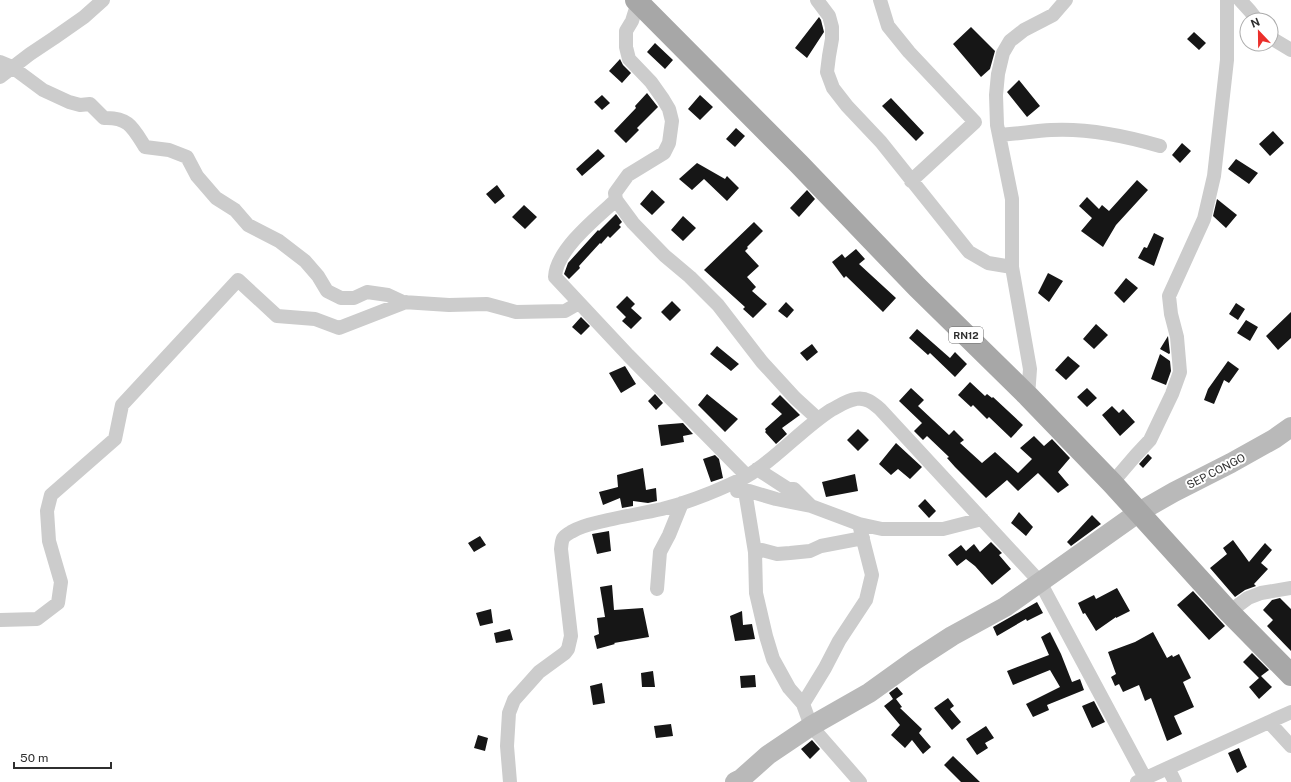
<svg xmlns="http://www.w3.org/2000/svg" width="1291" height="782" font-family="'Public Sans',sans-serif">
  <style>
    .building { fill: #161616 }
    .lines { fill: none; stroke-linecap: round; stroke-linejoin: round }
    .street { stroke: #ccc; stroke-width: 14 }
    .secondary { stroke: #b9b9b9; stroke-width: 20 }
    .primary { stroke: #a7a7a7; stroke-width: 22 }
    .labels { text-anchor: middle; stroke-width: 4; stroke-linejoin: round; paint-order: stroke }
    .shield { fill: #fff; stroke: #6d6d6d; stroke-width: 1 }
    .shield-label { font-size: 10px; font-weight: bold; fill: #2f2f2f }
    .street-label { font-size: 11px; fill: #2f2f2f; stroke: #fff }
  </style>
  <rect width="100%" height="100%" fill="#fff"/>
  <path class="building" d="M819,17l2,3 3,12 -17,26 -12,-10z
    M971,27l24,24 -5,18 -9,8 -28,-33z
    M1194,32l12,11 -7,7 -12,-11z
    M655,43l18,17 -8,9 -18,-17z
    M620,59l3,6 8,8 -9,10 -13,-12z
    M1019,80l21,26 -13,11 -20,-25z
    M647,93l11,14 -21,21 2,2 -13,13 -12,-12 22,-23 -1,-2z
    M602,95l8,8 -8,7 -8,-8z
    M700,95l13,12 -13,13 -12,-11z
    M891,98l33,35 -8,8 -34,-35z
    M736,128l9,8 -10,11 -9,-8z
    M1273,131l11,12 -14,13 -11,-12z
    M1182,143l9,8 -11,12 -8,-8z
    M598,149l7,7 -23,20 -6,-7z
    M1236,159l22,14 -9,11 -21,-15z
    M697,163l28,16 2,-3 12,12 -12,13 -23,-22 -12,11 -13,-11z
    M1137,180l11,10 -32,35 -13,22 -22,-16 11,-13 -13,-12 8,-9 12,12 3,-4 7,6z
    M497,185l8,11 -10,8 -9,-10z
    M652,190l13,12 -13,13 -12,-11z
    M807,190l8,9 -16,18 -9,-9z
    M1217,199l20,16 -11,13 -13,-12z
    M524,205l13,12 -12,12 -13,-12z
    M616,214l6,8 -3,3 2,2 -11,11 -2,-2 -7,8 -1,-1 -21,23 1,2 -11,11 -5,-5 4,-11 30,-33 1,1z
    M683,216l13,12 -13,13 -12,-11z
    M754,222l9,9 -16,16 1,1 -3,3 14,15 -12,11 9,10 -4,4 15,13 -14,14 -10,-9 2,-2 -41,-37z
    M1154,233l10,5 -10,28 -16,-8 6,-11 3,1z
    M856,249l9,10 -6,5 37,34 -13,14 -37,-36 -2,2 -12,-16 10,-8 3,4z
    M1048,273l15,8 -14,21 -11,-9z
    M1126,278l12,10 -14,15 -10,-10z
    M627,296l8,8 -4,4 11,10 -11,11 -9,-8 4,-4 -10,-10z
    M672,301l9,9 -11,11 -9,-9z
    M786,302l8,8 -7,8 -9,-7z
    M1236,303l9,6 -7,11 -9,-6z
    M1291,312v26l-13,12 -12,-14z
    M581,317l9,9 -9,9 -9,-8z
    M1246,320l12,7 -8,14 -13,-8z
    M1096,324l12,11 -14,14 -11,-10z
    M917,329l33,29 5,-6 12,12 -12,13 -25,-24 -2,2 -19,-17z
    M1168,336l2,17 -1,1 -9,-5z
    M812,344l6,8 -11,9 -7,-8z
    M717,346l22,18 -8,7 -21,-17z
    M1160,354l10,7 1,10 -5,14 -15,-6z
    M1068,356l12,10 -14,14 -11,-10z
    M1228,361l11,8 -10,14 -5,-3 -10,24 -10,-4 4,-11z
    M625,366l11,18 -15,9 -12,-20z
    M970,382l15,14 2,-2 5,4 1,-1 30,28 -12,13 -22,-21 -2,2 -14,-14 -2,2 -13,-12z
    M911,388l13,12 -6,6 31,29 5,-5 10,10 -4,3 22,20 13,-11 23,21 14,-14 -12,-11 14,-12 10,10 8,-7 18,19 -12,14 11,13 -11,8 -20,-20 -20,18 -11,-11 -21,18 -31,-31 -8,-9 2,-1 -22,-21 -4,4 -9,-9 8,-8 -23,-22z
    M1087,388l10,10 -10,9 -10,-10z
    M655,394l8,9 -7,7 -8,-9z
    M707,394l31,25 -13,13 -27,-27z
    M780,395l20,20 -18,13 5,6 -11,10 -11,-12 1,-1 -1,-2 17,-15 -11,-10z
    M1112,406l7,7 4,-4 12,13 -15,14 -18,-21z
    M683,423l10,11 -10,2 1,6 -23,4 -3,-21z
    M858,429l11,11 -11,11 -11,-11z
    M896,443l26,24 -12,12 -12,-10 -7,6 -12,-11z
    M1148,454l4,4 -9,10 -4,-4z
    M715,455l4,4 4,19 -12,4 -8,-23z
    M643,468l3,22 10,-2 1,13 -9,2 -15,-2v5l-11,2 -2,-10 -17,7 -4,-13 19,-5 -1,-12z
    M855,474l3,17 -32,6 -4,-15z
    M925,499l11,12 -7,7 -11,-12z
    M1019,512l14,15 -7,9 -15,-13z
    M1092,515l9,9 -30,22 -4,-4z
    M609,531l2,20 -14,3 -5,-20z
    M480,536l6,9 -12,7 -6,-9z
    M1233,540l16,22 16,-19 7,7 -11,13 7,6 -14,15 2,2 -11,4 -10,7 -25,-29 17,-14 -4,-6z
    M991,542l11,11 -3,2 12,14 -19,16 -17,-19 -9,-7 -9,7 -9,-11 13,-10 5,6 8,-7 6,8z
    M612,585l2,25 29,-2 6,29 -35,6 1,1 -18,5 -3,-13 5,-2 -2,-16 8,-1 -5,-30z
    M1117,588l13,23 -14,7v-1l-20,14 -11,-18 -2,1 -5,-11 16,-8 2,4z
    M1193,591l32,35 -16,14 -32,-35z
    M1280,598l11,11v42l-24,-25 6,-6 -10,-10 9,-10z
    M1037,602l6,11 -16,8 -1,-2 -29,17 -4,-9z
    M491,609l2,14 -13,3 -4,-13z
    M742,611l1,14 9,-1 3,15 -20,2 -5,-25z
    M510,629l3,11 -17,3 -2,-10z
    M1050,632l11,22 11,28 8,-3 4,11 -37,15 2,5 -16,7 -7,-13 34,-17 -10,-17 -37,15 -6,-14 42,-16 -8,-18z
    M1153,632l14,26 5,-3 1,2 6,-3 12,24 -8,4 11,25 -20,9 8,18 -15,7 -16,-43 -6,3 -6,-16 -16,7 -4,-8 -4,2 -4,-9 5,-3 -8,-22 27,-10z
    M1252,653l17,17 -8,6 11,11 -13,12 -10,-12 10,-9 -16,-16z
    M653,671l2,16h-13l-1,-14z
    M755,675l1,12 -15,1 -1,-12z
    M602,683l3,20 -12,2 -3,-19z
    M897,687l6,7 -7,5 6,8 -2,1 22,21 -3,4 12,14 -8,7 -11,-14 -7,8 -14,-13 9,-10 -16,-19 9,-7 -4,-6z
    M948,698l6,8 -4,3 11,13 -9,8 -18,-22z
    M1094,701l11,21 -13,6 -10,-22z
    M671,724l2,12 -17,2 -2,-12z
    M986,726l8,12 -9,5 3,5 -11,7 -11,-16z
    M478,735l10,3 -3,13 -11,-3z
    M812,740l8,9 -10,10 -9,-10z
    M1239,748l8,19 -10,6 -9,-20z
    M953,756l27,26h-19l-17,-17z"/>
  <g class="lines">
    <path class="street" d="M640,0l-2,2 -6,19 -6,10v16l3,12 22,23 12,17 6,10 3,12 -3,22 -5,10 -36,22 -13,18 1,7 17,23 32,33 25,21 28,28 44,57 33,36 23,21
      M817,0l12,16 3,11v12l-3,17 -2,16 6,16 14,18 34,36 88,110 19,11 24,4
      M880,0l8,26 21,26 66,70 -64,59
      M1240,0l10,11 7,9
      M1271,38l20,12
      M0,62l12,5 31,23 26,12 11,3 10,-1 14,14c25,-1 29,10 41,29l24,3 18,7 10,19 19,22 19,12 13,15 31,16 26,20 13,15 9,15 14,7h13l13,-6 21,3 15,7 46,3 38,-1 29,8 49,-1 14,-8
      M0,77l30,-23 24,-16 30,-21 19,-17
      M999,135c18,-1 35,-4 52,-5 36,-2 75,6 109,16
      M616,200c-20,18 -60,50 -61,77l73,78 119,121
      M1028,396l2,-27 -18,-102v-68l-15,-74 -1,-30 2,-21 5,-21 7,-12 14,-11 29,-15 13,-15
      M757,469l31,20h6l17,17 48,18 13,51 -6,25 -27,41 -14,27 -22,36 8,22 49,56
      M1112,483l24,-28 14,-15 22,-46 8,-22 -3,-35 -6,-23 -2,-18 35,-77 10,-43 13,-116v-60
      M737,491h12l27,8 35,7
      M745,491l10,61 7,-2 15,4 13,-1 20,-2 11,-5 42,-8
      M859,524l23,5h61l39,-10
      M755,552l1,41 10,43 7,23 16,29 14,16
      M657,589l3,-37 9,-17 13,-32
      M1229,612l19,-14 13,-5 30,-5
      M0,620l37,-1 21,-16 3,-21 -12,-41 -2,-30 4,-16 64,-56 7,-34 116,-125 39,36 38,3 24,9 67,-26
      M1269,722l22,24
      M1168,768l7,14
      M510,782l-3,-36 2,-33 5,-13 25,-28 26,-19 3,-4 3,-13 -10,-87c1,-10 1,-12 10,-17 11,-7 25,-9 37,-12 18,-4 36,-7 54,-11 24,-6 47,-15 69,-25 37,-15 66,-52 100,-74 8,-4 16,-10 25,-11 10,-2 17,4 24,10l160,173 105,196
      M1137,782l154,-70"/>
    <path class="secondary" d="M735,782l6,-3 27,-24 43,-29 58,-33 46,-33 37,-24 53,-29 134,-95 35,-20 57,-29 43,-24 17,-12"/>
    <path class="primary" d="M636,0l163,164 118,123 111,109 84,87 117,129 62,63"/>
  </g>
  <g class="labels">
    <rect class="shield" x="949" y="327" width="34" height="16" rx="3"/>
    <g class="shield-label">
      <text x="966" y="339">RN12</text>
    </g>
    <g class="street-label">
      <text transform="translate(1216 471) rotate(-27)" y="4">SEP CONGO</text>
    </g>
  </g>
  <g transform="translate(1259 32) rotate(338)"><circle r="19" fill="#ffffff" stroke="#acacac"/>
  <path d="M0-3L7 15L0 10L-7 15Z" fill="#eb2f2b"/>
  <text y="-6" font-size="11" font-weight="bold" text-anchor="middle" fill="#2f2f2f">N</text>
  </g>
  <path d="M14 762v6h97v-6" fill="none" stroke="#2f2f2f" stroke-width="2"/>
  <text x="20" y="762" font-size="12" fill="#2f2f2f" stroke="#ffffff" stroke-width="3" paint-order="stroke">50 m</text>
</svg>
